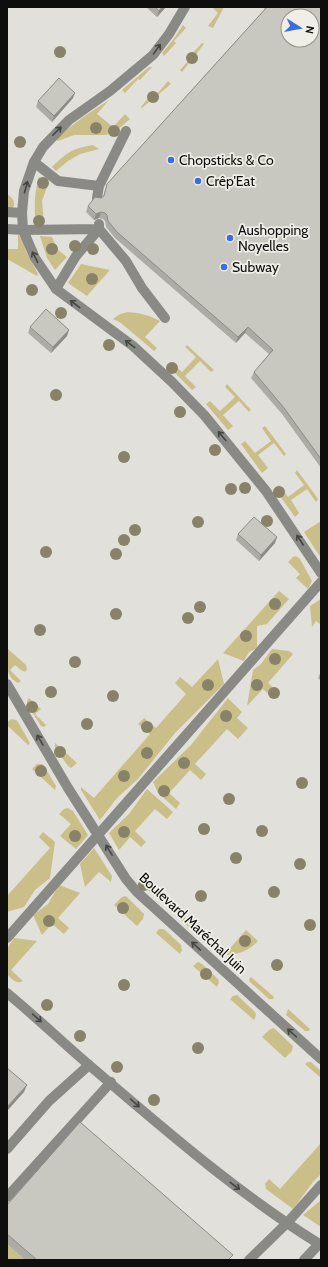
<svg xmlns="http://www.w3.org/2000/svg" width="328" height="1267" font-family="Cabin,sans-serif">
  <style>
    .green { fill: #cabf88 }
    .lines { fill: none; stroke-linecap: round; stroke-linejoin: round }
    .lane { stroke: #898986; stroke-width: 10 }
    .street { stroke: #898986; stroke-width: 10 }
    .tree { fill: #888269 }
    .wall { fill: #acaba5 }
    .shaded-wall { fill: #8c8b86 }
    .building { fill: #c8c7c0; stroke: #8c8b86; fill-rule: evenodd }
    .oneway { stroke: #454543 }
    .poi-dot { fill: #3c6cdd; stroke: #efeee7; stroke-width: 1.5 }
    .labels { text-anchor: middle; stroke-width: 3.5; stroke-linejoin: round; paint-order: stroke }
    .poi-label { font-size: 14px; fill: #0e0e0c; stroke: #efeee7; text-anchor: start }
    .street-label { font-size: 14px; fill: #0e0e0c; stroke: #efeee7 }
  </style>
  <rect width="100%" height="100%" fill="#e2e0da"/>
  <path class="green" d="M212,7h12l-11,21 -5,-2 10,-13z
    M183,25l3,3 -12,13 2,2 -12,13 -2,-3 11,-13z
    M202,43l2,1 -22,28 -2,-2 11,-12 -1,-2z
    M149,67h3l-12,13 -2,-1 -13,14 -3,-3z
    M168,81l3,3 -29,24 -1,-1 12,-15 3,3z
    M109,100l-12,14 16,13 12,-13 5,5 -15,13 -9,3h-32l-16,6 -2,-1c15,-16 35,-28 53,-40z
    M93,145l6,4 -19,5 -12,7 -12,10 -4,-4c16,-15 19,-18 41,-22z
    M39,177l9,7 -6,17 2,24h-8c-2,-18 -2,-30 3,-48z
    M7,194c4,3 8,6 7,12l-4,3 -3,-1z
    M18,235l5,1 3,15 12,23 -1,2 -30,-17v-10h11z
    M40,236l12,1 6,13 9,7 -12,13 -8,-12z
    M81,264l29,6 -23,26 -19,-13z
    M128,312c12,1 21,3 32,9l-15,16 12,11 -3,3 -33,-28 -8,-4 7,-5z
    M187,345l27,25 -3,2 -11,-11 -15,15 11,11 -4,3 -24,-24 3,-4 11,10 14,-15 -11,-10z
    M227,384l24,26 -2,2 -10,-11 -16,14 10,11 -5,4 -22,-26 4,-3 10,10 15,-14 -10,-10z
    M265,426l21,28 -2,2 -10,-13 -16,12 10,13 -6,5 -21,-29 4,-3 10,12 16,-12 -9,-13z
    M297,470l21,29 -2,3 -9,-13 -16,11 8,13 -4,4 -20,-28 4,-4 9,12 16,-12 -9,-12z
    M321,521v37l-17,-26z
    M296,556l4,3 12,22 -4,8 -12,-11 4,-4 -12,-12 5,-5z
    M279,591l10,8 -22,25 -10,2v22l-8,4 -5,9 -21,-8z
    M321,599v26l-5,-4 -4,6 -2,-21z
    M8,649l18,16 1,4 -2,3 -4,-2 -6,-5 -5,5 11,11 -3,2c-13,-6 -11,-20 -11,-33z
    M272,649l17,2 4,3 -25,29 11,10 -5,6 -11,-10 -16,17 6,-36 8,-6z
    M218,659l6,25 -49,49 -37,46 -21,19 -17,22 -19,-30v-3l13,11 56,-64 -12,-10 6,-6 12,10 30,-34 -11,-11 5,-6 12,10z
    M29,698l12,11 -6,5 11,11 -2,2 -3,-1 -14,-22v-3z
    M228,698l14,14 -5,6 11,10 -10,11 -11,-10 -32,35 11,10 -5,6 -11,-10 -21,23 11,10 -4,6 -18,-16 -5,-11 38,-37z
    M11,719l5,1 2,2 12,21 -2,2 -21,-20v-2z
    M55,743l22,20 -6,5 -3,-2 -13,-18z
    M37,764h5l2,2 12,20 -1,4 -23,-21z
    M147,789l26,23 -6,7 -12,-10 -20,22 11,11 -5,5 -11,-10 -11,13 -10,-17 20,-19z
    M68,808l5,3 15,24 -12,14 -16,-13 11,-12 -12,-10 5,-5z
    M43,832l12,10 -5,36 -15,12 -11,17 -17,5v-16l43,-48 -11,-11z
    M94,848l18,28 -1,6 -12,-10 -14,15 -5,-23z
    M140,877l23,21 -2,2 -3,-1 -18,-16z
    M59,885l21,8 -22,25 11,10 -5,6 -12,-10 -10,11 -9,-20 15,-11z
    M125,896l2,1 17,17 -1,5 -6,7 -23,-21 8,-8z
    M177,910l23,21 -1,1 -4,1 -19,-18z
    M159,929h4l2,1 16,15 1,5 -2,4 -24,-21z
    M246,930l12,11c-3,3 -6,6 -10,8 -9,6 -32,11 -36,-4l2,-2 11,11z
    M14,938l23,3 -26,29 12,11c-7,4 -11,-2 -16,-7v-25z
    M198,962l4,2 16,15 1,3 -2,5 -24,-21z
    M251,977l23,20 -1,2h-4l-19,-17 -1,-3z
    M237,995l18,17 1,3 -2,5 -24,-21 3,-3z
    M288,1009l22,20 -1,2h-4l-19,-16z
    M273,1028l2,1 18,17 -1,5 -7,7 -23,-21 7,-7z
    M308,1062h3l10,9v7l-16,-14z
    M321,1143v31l-8,8 -20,27 -27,-20 -1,-5 4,-5 11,10z
    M321,1200v27l-18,-12z
    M7,1244l18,16h-18z"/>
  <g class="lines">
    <path class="lane" d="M185,7l-16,27 -16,21 -43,36 -41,29 -26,27 -9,15 -10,29 -2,22 1,17 12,28 21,31 77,57 39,36 33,34 61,75 55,82
      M7,212l15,1
      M7,1149l42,-48 40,-36
      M7,1197l104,-115
      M249,1260l38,-37
      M304,1260l15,-16"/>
    <path class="street" d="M34,162l24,19 41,5
      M97,198l2,-12 27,-55
      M99,224v5l27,32 16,27 23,30
      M7,229l16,1 76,-1
      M56,289l20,-33 23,-27
      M7,684l61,104 58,91 11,13 184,167
      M7,938l314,-356
      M7,993c28,23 54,48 82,72 74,63 149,129 232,180
      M287,1223l34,-38"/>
  </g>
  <g class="tree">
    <circle cx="60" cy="52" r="6"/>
    <circle cx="192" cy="58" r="6"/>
    <circle cx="153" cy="97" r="6"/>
    <circle cx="96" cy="128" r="6"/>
    <circle cx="114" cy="131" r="6"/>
    <circle cx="20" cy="142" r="6"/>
    <circle cx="43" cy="183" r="6"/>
    <circle cx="39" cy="221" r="6"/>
    <circle cx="75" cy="246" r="6"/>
    <circle cx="52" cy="249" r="6"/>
    <circle cx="93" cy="249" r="6"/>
    <circle cx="92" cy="279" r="6"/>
    <circle cx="32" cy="290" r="6"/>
    <circle cx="61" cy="313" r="6"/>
    <circle cx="109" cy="345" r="6"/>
    <circle cx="172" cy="368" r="6"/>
    <circle cx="56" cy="395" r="6"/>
    <circle cx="180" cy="412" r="6"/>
    <circle cx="215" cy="450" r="6"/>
    <circle cx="124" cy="457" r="6"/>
    <circle cx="245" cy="488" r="6"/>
    <circle cx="231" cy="489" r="6"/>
    <circle cx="279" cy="492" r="6"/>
    <circle cx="267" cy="521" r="6"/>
    <circle cx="198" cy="522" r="6"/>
    <circle cx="135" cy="530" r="6"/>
    <circle cx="124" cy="540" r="6"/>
    <circle cx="46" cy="552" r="6"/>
    <circle cx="116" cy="554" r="6"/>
    <circle cx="275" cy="604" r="6"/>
    <circle cx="200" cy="607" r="6"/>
    <circle cx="116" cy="614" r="6"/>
    <circle cx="188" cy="618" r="6"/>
    <circle cx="40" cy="630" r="6"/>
    <circle cx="246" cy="636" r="6"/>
    <circle cx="275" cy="659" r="6"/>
    <circle cx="75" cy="662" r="6"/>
    <circle cx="208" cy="685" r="6"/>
    <circle cx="257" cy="685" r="6"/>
    <circle cx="51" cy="692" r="6"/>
    <circle cx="274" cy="693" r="6"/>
    <circle cx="113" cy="696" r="6"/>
    <circle cx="32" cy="707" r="6"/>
    <circle cx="226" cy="716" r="6"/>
    <circle cx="87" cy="724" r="6"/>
    <circle cx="147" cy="727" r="6"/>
    <circle cx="60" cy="752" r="6"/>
    <circle cx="147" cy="753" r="6"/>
    <circle cx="184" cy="763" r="6"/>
    <circle cx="41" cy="771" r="6"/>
    <circle cx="124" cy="776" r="6"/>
    <circle cx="302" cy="783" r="6"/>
    <circle cx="164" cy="791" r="6"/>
    <circle cx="229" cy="799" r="6"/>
    <circle cx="204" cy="829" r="6"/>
    <circle cx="262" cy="831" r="6"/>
    <circle cx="124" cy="832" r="6"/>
    <circle cx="75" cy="836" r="6"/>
    <circle cx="236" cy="858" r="6"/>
    <circle cx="300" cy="864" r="6"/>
    <circle cx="144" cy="885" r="6"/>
    <circle cx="274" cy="892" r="6"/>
    <circle cx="201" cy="896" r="6"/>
    <circle cx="123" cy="908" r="6"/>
    <circle cx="49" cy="921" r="6"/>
    <circle cx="310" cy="925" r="6"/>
    <circle cx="245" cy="941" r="6"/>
    <circle cx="277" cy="965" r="6"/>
    <circle cx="206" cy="974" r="6"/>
    <circle cx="124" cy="985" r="6"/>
    <circle cx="47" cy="1005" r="6"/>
    <circle cx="80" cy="1036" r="6"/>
    <circle cx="198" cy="1048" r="6"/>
    <circle cx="117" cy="1067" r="6"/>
    <circle cx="154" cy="1100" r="6"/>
  </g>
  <path class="wall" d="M146,7h20l-9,10z
    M263,7h58v461l-39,-54 -31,-36 3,-6 15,-18 -24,-21 -9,10 -121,-105 -9,-11 -1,-6 -2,-2 -4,-1 -5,2 -8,-8 2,-6 15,-9 4,-13 158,-175z
    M73,98l-21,24 -16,-15 2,-6z
    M30,327l37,9 -16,17 -23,-20z
    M238,534l37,9 -16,18 -23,-21z
    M321,671v10l-3,-3z
    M7,1205l221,55h-203l-18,-16z"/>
  <path class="shaded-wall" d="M162,7h4l-9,10 2,-6z
    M75,93l-2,5 -21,24 2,-6z
    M101,212l-2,6 -5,2 2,-6z
    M248,327l-3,6 -9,10 2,-6z
    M69,330l-2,6 -16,17 2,-6z
    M277,537l-2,6 -16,18 2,-6z
    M27,1085l-3,7 -17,19v-4z"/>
  <path class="building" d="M155,7h7l-3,4z
    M267,7h54v452l-37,-51 -30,-36 19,-22 -25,-23 -10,10 -121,-105 -9,-11 -1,-6 -2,-2 -4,-1 -5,2 -8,-8 7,-9 6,1 3,-2 3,-12zM288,16h24v24h-24z
    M59,78l16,15 -21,23 -16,-15z
    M46,309l23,21 -16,17 -23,-20z
    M254,517l23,20 -16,18 -23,-21z
    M7,1068l20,17 -20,22z
    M80,1122l153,133 -5,5h-191l-30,-26v-29z"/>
  <defs><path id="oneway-shaft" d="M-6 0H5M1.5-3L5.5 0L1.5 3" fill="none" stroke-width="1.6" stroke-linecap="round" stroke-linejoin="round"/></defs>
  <g class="oneway">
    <use href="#oneway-shaft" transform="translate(157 49) rotate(-54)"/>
    <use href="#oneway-shaft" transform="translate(57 131) rotate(-45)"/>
    <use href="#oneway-shaft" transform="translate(26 187) rotate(-75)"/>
    <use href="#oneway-shaft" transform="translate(35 257) rotate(-117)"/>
    <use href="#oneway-shaft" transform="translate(75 304) rotate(-143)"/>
    <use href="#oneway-shaft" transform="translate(130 344) rotate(-143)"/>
    <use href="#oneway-shaft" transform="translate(222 436) rotate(-130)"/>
    <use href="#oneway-shaft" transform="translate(300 540) rotate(-123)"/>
    <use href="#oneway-shaft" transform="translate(40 740) rotate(-120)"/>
    <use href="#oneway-shaft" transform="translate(109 850) rotate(-122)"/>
    <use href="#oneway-shaft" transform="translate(196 946) rotate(-137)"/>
    <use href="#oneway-shaft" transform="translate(37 1018) rotate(42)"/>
    <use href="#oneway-shaft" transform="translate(292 1033) rotate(-138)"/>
    <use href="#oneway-shaft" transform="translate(135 1103) rotate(42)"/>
    <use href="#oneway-shaft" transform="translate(235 1186) rotate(37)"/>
  </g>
  <g class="poi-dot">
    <circle cx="171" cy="160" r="4"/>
    <circle cx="198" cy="181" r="4"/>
    <circle cx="230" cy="238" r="4"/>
    <circle cx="224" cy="267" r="4"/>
  </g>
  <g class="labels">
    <g class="poi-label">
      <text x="179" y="165">Chopsticks &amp; Co</text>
      <text x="206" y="186">Crêp'Eat</text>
      <text x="238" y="235">Aushopping<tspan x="238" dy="16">Noyelles</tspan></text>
      <text x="232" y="272">Subway</text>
    </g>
    <g class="street-label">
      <text transform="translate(193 923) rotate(43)" y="5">Boulevard Maréchal Juin</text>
    </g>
  </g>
  <rect width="328" height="1267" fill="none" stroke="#0e0e0c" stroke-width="16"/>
  <g transform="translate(300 28) rotate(101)"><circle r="19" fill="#efeee7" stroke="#95948f"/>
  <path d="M0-3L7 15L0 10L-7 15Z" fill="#3c6cdd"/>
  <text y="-6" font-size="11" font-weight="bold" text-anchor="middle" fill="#0e0e0c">N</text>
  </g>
</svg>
